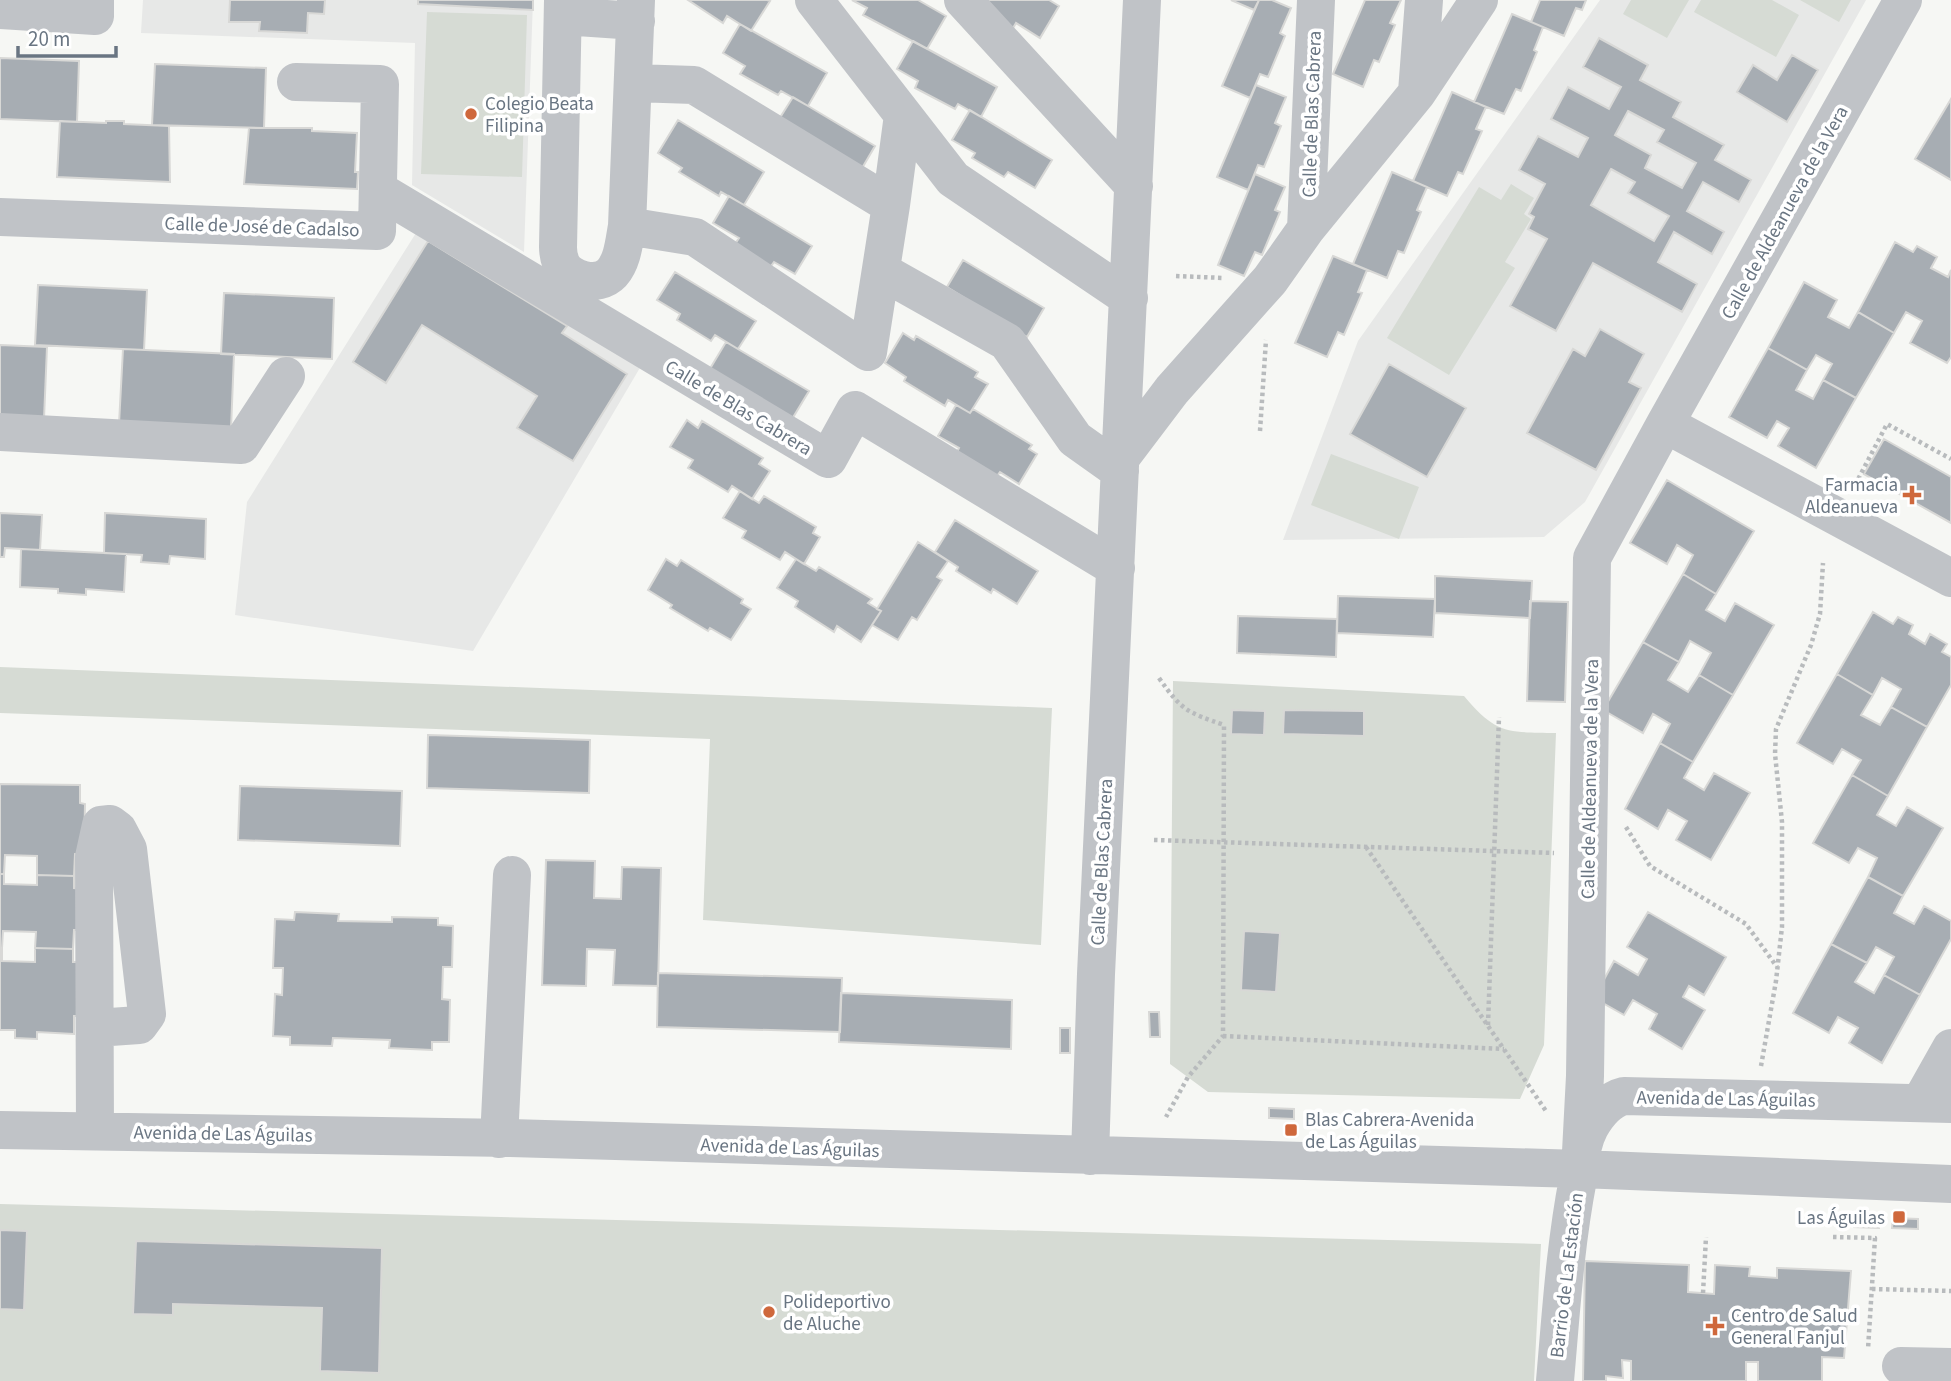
<svg xmlns="http://www.w3.org/2000/svg" width="1951" height="1381" font-family="'Source Sans 3',sans-serif">
  <style>
    .built { fill: #e7e8e7 }
    .green { fill: #d6dbd4 }
    .building { fill: #a7adb3; stroke: #d8d8d6; stroke-width: 2; fill-rule: evenodd }
    .lines { fill: none; stroke-linecap: round; stroke-linejoin: round }
    .path { stroke: #b8bbbd; stroke-width: 4.5; stroke-dasharray: 3.5 3.5; stroke-linecap: butt }
    .minor { stroke: #c0c3c7; stroke-width: 38 }
    .poi-dot { fill: #cf683c; stroke: #fff; stroke-width: 2.5 }
    .labels { text-anchor: middle; stroke-width: 7; stroke-linejoin: round; paint-order: stroke }
    .poi-label { font-size: 19px; fill: #697582; stroke: #fff; text-anchor: start }
    .street-label { font-size: 19px; fill: #697582; stroke: #fff }
  </style>
  <rect width="100%" height="100%" fill="#f6f7f4"/>
  <path class="built" d="M143,0h390l-9,252 -112,-67 3,-142 -274,-10z
    M1600,0h266l-281,502 -41,35 -261,3 75,-199z
    M421,225l220,141 -168,285 -238,-36 12,-113z"/>
  <path class="green" d="M1631,0h58l-22,38 -44,-24z
    M1701,0h71l27,15 -23,42 -82,-45z
    M1800,0h51l-12,22z
    M427,12l100,3 -5,162 -101,-3z
    M1511,184l23,14 -10,16 7,5 -26,43 10,6 -66,107 -62,-37 92,-151 22,13z
    M1331,454l88,33 -20,52 -88,-34z
    M0,667l1052,41 -11,237 -338,-25 7,-181 -710,-26z
    M1173,681l291,15c33,39 43,36 92,37l-12,312 -24,54 -312,-7 -38,-28z
    M0,1204l1541,40 -7,137h-1534z"/>
  <path class="building" d="M230,0h95l-1,14 -16,-1 -1,20 -48,-2 1,-9h-31z
    M418,0h115v10l-115,-6z
    M688,0h79l3,1 -19,30 -24,-15 -4,7z
    M852,0h66l28,16 -19,33 -64,-34 4,-7z
    M980,0h69l10,6 -19,32 -24,-15 -3,5z
    M1231,0h28l-5,10z
    M1259,0h13l19,8 -11,25 5,3 -17,41 -8,-3 -10,24 -28,-12z
    M1365,0h36l-11,23 5,2 -16,37 -5,-2 -11,27 -30,-13z
    M1540,0h46l-4,10 -6,-2 -12,28 -33,-14z
    M1512,14l31,13 -9,23 3,2 -16,39 -5,-2 -12,25 -30,-12z
    M740,24l87,49 -19,33 -27,-15 -3,4 -38,-21 5,-8 -22,-13z
    M1599,38l49,27 -8,15 41,22 -8,15 51,28 -9,15 36,20 -12,22 -36,-20 -16,29 37,21 -12,22 -38,-22 -16,30 39,22 -15,28 -89,-49 -37,68 -46,-25 37,-67 -19,-10 6,-12 -5,-3 16,-30 -26,-14 19,-34 40,21 10,-19 -37,-19 17,-32 41,22 12,-22 -38,-20zM1628,111l36,19 -7,12 39,21 -14,25 -37,-20 6,-13 -36,-20zM1611,169l24,13 -7,11 41,23 -15,25 -63,-36z
    M913,41l84,46 -16,30 -23,-13 -3,5 -40,-21 3,-7 -21,-12z
    M1792,55l26,15 -31,52 -50,-30 16,-27 24,15z
    M0,58l79,3 -2,61 -77,-3z
    M155,64l111,4 -2,60 -112,-3z
    M1256,85l30,12 -11,26 6,3 -17,41 -6,-2 -10,25 -31,-13z
    M1452,92l34,15 -10,22 6,2 -19,43 -5,-2 -11,24 -34,-15z
    M793,97l82,49 -17,29 -82,-51z
    M1951,99v81l-36,-21z
    M970,110l82,50 -17,28 -27,-16 -4,5 -32,-19 3,-5 -23,-13z
    M678,120l86,52 -20,33 -23,-13 -2,4 -40,-24 3,-4 -24,-15z
    M60,121l46,2v-2h18v3l45,2 1,56 -113,-5z
    M249,128h63v3l45,2 -2,39h3l-1,17 -113,-5z
    M1392,172l35,15 -10,23 4,2 -17,41 -6,-2 -11,27 -34,-14z
    M1255,174l30,13 -10,23 5,2 -18,43 -7,-3 -11,24 -26,-11z
    M729,196l83,50 -17,28 -21,-12 -5,7 -36,-22 6,-9 -26,-15z
    M428,241l139,85 -5,7 65,41 -54,87 -56,-33 20,-32 -115,-71 -36,58 -33,-21z
    M1895,242l18,10 4,-6 20,11 -6,11 17,9 3,-7v87l-4,6 -37,-20 12,-22 -16,-9 -12,21 -36,-21z
    M1333,256l34,14 -9,22 4,1 -18,42 -6,-3 -11,25 -32,-14z
    M963,260l81,48 -17,29 -80,-50z
    M675,272l81,49 -18,28 -23,-14 -4,6 -34,-21 3,-6 -23,-14z
    M1804,282l33,18 -9,17 21,11 9,-16 36,21 -38,65 -33,-18 9,-16 -16,-9 -9,15 -39,-22z
    M38,285l109,5 -3,60 -109,-5z
    M224,293l110,5 -2,61 -111,-5z
    M1600,329l44,25 -15,28 12,6 -45,82 -69,-37 46,-84 12,7z
    M903,333l11,7 2,-4 62,36 -3,5 13,7 -18,29 -22,-13 -3,6 -41,-25 2,-4 -21,-14z
    M726,342l83,49 -20,33 -81,-52z
    M0,345l47,2 -3,72 -44,-1z
    M1768,348l39,22 -11,20 17,9 10,-19 33,18 -40,70 -38,-22 11,-18 -12,-7 -10,17 -38,-21z
    M123,349l111,5 -3,75 -112,-5z
    M1389,364l77,44 -39,69 -77,-43z
    M956,405l14,8 3,-4 59,36 -3,4 8,5 -18,30 -19,-12 -3,4 -40,-24 2,-4 -21,-12z
    M687,420l11,8 4,-7 61,37 -4,6 11,7 -18,28 -20,-13 -4,6 -40,-24 5,-8 -23,-13z
    M1884,439l67,38v46l-87,-49z
    M1667,480l87,51 -38,63 -33,-20 10,-19 -16,-10 -10,19 -37,-21z
    M740,491l19,12 5,-7 52,31 -3,6 7,4 -16,27 -19,-12 -5,8 -38,-22 4,-7 -23,-13z
    M0,513l42,2 -2,35 -35,-2 -1,9h-4z
    M105,513l101,6 -1,40 -35,-3 -1,8 -28,-2 1,-7 -38,-2z
    M955,520l83,51 -21,33 -24,-15 -2,4 -35,-22 2,-4 -23,-15z
    M918,542l30,19 -11,16 5,3 -25,40 -5,-3 -14,23 -26,-15 9,-14 -4,-2z
    M21,549l105,5 -2,38 -38,-3v6l-28,-2v-4l-38,-2z
    M666,559l11,7 4,-6 62,39 -2,4 10,6 -20,31 -21,-12 -2,3 -38,-23 2,-3 -24,-15z
    M796,559l20,12 3,-4 53,32 -4,4 13,8 -20,31 -24,-16 -3,6 -39,-25 3,-6 -21,-13z
    M1683,574l33,20 -10,16 19,11 10,-18 39,22 -41,70 -34,-20 12,-22 -21,-12 -11,21 -36,-20z
    M1435,576l97,5 -2,37 -95,-5z
    M1338,596l97,3 -2,38 -96,-4z
    M1530,601l38,1 -3,100 -38,-1z
    M1873,612l20,12 5,-7 15,8 -4,9 16,10 5,-10 17,10 -5,8 9,5v28l-24,42 -36,-20 10,-18 -19,-11 -9,17 -36,-21z
    M1238,616l99,3 -1,38 -99,-4z
    M1643,642l36,20 -11,18 20,12 11,-17 34,20 -40,67 -33,-19 10,-19 -17,-10 -10,19 -40,-23z
    M1837,674l36,21 -12,20 19,10 11,-18 36,20 -39,69 -36,-21 9,-15 -19,-11 -9,15 -36,-21z
    M1232,710l33,1 -1,24 -33,-1z
    M1284,710l80,1v25l-81,-2z
    M428,735l162,5 -1,53 -162,-5z
    M1660,743l33,19 -9,16 20,12 10,-17 36,20 -39,67 -35,-20 11,-19 -19,-11 -10,19 -33,-20z
    M1852,775l36,21 -11,19 19,11 11,-19 36,21 -40,68 -35,-19 9,-19 -19,-10 -9,15 -36,-20z
    M0,784l80,1v18l5,1 -1,51 -9,-1 -1,22 -37,-1v-19l-32,-1 -1,19h-4z
    M240,786l162,5 -2,55 -162,-6z
    M546,860l49,1 -1,37 27,1 1,-32 39,1 -3,118 -45,-1 2,-35 -28,-1 -1,37 -44,-1z
    M0,874h4v10l33,1v-10l37,1v12l9,1 -1,41h-8l-1,19 -38,-1 1,-16 -33,-1 -1,17h-2z
    M1868,877l35,19 -9,17 20,11 10,-18 27,15v18l-31,56 -36,-20 10,-18 -18,-10 -9,16 -36,-19z
    M295,912l44,2 -1,7 54,1v-5l46,1v7l15,1 -1,41h-9l-1,32 8,1 -1,42h-17v8l-43,-2 1,-8 -57,-2 -1,8 -42,-1v-8l-17,-1 2,-42 7,1 1,-27h-10l2,-49 19,1z
    M1648,912l78,45 -22,38 -15,-9 -6,11 22,13 -23,39 -33,-20 8,-15 -24,-14 -9,15 -30,-17 20,-37 24,14 9,-16 -20,-12z
    M1244,931l36,2 -4,59 -35,-2z
    M1831,944l36,19 -12,19 19,11 10,-18 36,20 -38,68 -33,-20 9,-15 -20,-11 -9,16 -36,-20z
    M0,948h2v13l33,1v-14l38,1v13h11l-2,54h-8v18l-37,-2v7l-22,-1v-8h-15z
    M658,973l184,5 -2,54 -183,-5z
    M841,993l171,7 -1,49 -172,-7z
    M1149,1012h10l1,25h-10z
    M1060,1028h10v25h-10z
    M1269,1108l25,1v10l-25,-1z
    M1854,1217l26,1 -1,10 -25,-1z
    M1893,1218l25,1v10l-26,-1z
    M0,1230l27,1 -3,79 -24,-1z
    M136,1241l246,7 -3,125 -59,-2 2,-63 -149,-4v11l-40,-1z
    M1585,1261l104,4 -1,27 26,2 1,-29 35,2 -1,9 28,2v-10l74,3 -7,87 -22,-1v24h-64v-19h-12v19h-115v-20l-9,-1 1,18 -17,-2v5h-23z"/>
  <g class="lines">
    <path class="path" d="M1176,276l48,2
      M1260,431l6,-91
      M1855,485l32,-61 64,35
      M1159,678c23,33 28,34 65,47l-1,311 -35,41 -22,40
      M1626,827l24,39 96,58 31,43
      M1154,840l400,13
      M1366,847l180,264
      M1488,1025l11,-308
      M1223,1036l281,13
      M1761,1066l15,-85 6,-54v-105l-7,-68 1,-25 35,-84 9,-31 3,-51
      M1833,1237l42,1 -7,111
      M1872,1289l79,2
      M1703,1293l3,-56"/>
    <path class="minor" d="M563,0l-5,247c0,4 1,11 3,16 7,17 37,25 51,10 11,-13 12,-31 15,-47l9,-226
      M814,0l139,179 176,119
      M963,0l171,186
      M0,10l95,6v-16
      M563,16l73,5
      M1417,92l7,-92
      M378,190l450,269 27,-49 261,158
      M891,205l12,-90
      M0,217l377,14 3,-147 -84,-2
      M627,226l68,11 173,115 23,-147 -197,-120 -60,-2
      M1306,229l10,-229
      M881,271l126,71 68,97 45,32
      M1665,424l286,154
      M0,432l241,13 45,-69
      M1122,456l50,-66 98,-110 36,-51 111,-136 62,-93
      M1920,1103l31,-55
      M0,1130l510,8 1070,31 371,15
      M95,1131l-1,-274 7,-32 9,-1 8,6 10,19 19,165 -8,11 -43,3
      M499,1139l13,-264
      M1581,1152l4,-76 7,-518 73,-134 238,-424
      M1090,1156l6,-182 46,-974
      M1901,1366l50,1
      M1555,1381c6,-68 10,-135 23,-202 3,-18 3,-35 12,-52 8,-14 18,-27 34,-31l327,8"/>
  </g>
  <g class="poi-dot">
    <circle cx="471" cy="114" r="7"/>
    <path d="M1908.5 484.5h7v7h7v7h-7v7h-7v-7h-7v-7h7z"/>
    <rect x="1284" y="1123" width="14" height="14" rx="3.5"/>
    <rect x="1892" y="1210" width="14" height="14" rx="3.5"/>
    <circle cx="769" cy="1312" r="7"/>
    <path d="M1711.5 1315.5h7v7h7v7h-7v7h-7v-7h-7v-7h7z"/>
  </g>
  <g class="labels">
    <g class="poi-label">
      <text x="485" y="110">Colegio Beata<tspan x="485" dy="22">Filipina</tspan></text>
      <text x="1898" y="491" text-anchor="end">Farmacia<tspan x="1898" dy="22">Aldeanueva</tspan></text>
      <text x="1305" y="1126">Blas Cabrera-Avenida<tspan x="1305" dy="22">de Las Águilas</tspan></text>
      <text x="1885" y="1224" text-anchor="end">Las Águilas</text>
      <text x="783" y="1308">Polideportivo<tspan x="783" dy="22">de Aluche</tspan></text>
      <text x="1731" y="1322">Centro de Salud<tspan x="1731" dy="22">General Fanjul</tspan></text>
    </g>
    <g class="street-label">
      <text transform="translate(1311 114) rotate(-88)" y="7">Calle de Blas Cabrera</text>
      <text transform="translate(1784 212) rotate(-61)" y="7">Calle de Aldeanueva de la Vera</text>
      <text transform="translate(262 226) rotate(2)" y="7">Calle de José de Cadalso</text>
      <text transform="translate(739 407) rotate(31)" y="7">Calle de Blas Cabrera</text>
      <text transform="translate(1589 779) rotate(-89)" y="7">Calle de Aldeanueva de la Vera</text>
      <text transform="translate(1101 862) rotate(-87)" y="7">Calle de Blas Cabrera</text>
      <text transform="translate(1726 1098) rotate(1)" y="7">Avenida de Las Águilas</text>
      <text transform="translate(223 1133) rotate(1)" y="7">Avenida de Las Águilas</text>
      <text transform="translate(790 1147) rotate(2)" y="7">Avenida de Las Águilas</text>
      <text transform="translate(1566 1275) rotate(-83)" y="7">Barrio de La Estación</text>
    </g>
  </g>
  <path d="M18 46v10h98v-10" fill="none" stroke="#697582" stroke-width="3.5"/>
  <text x="28" y="46" font-size="21" fill="#697582" stroke="#ffffff" stroke-width="5" paint-order="stroke">20 m</text>
</svg>
